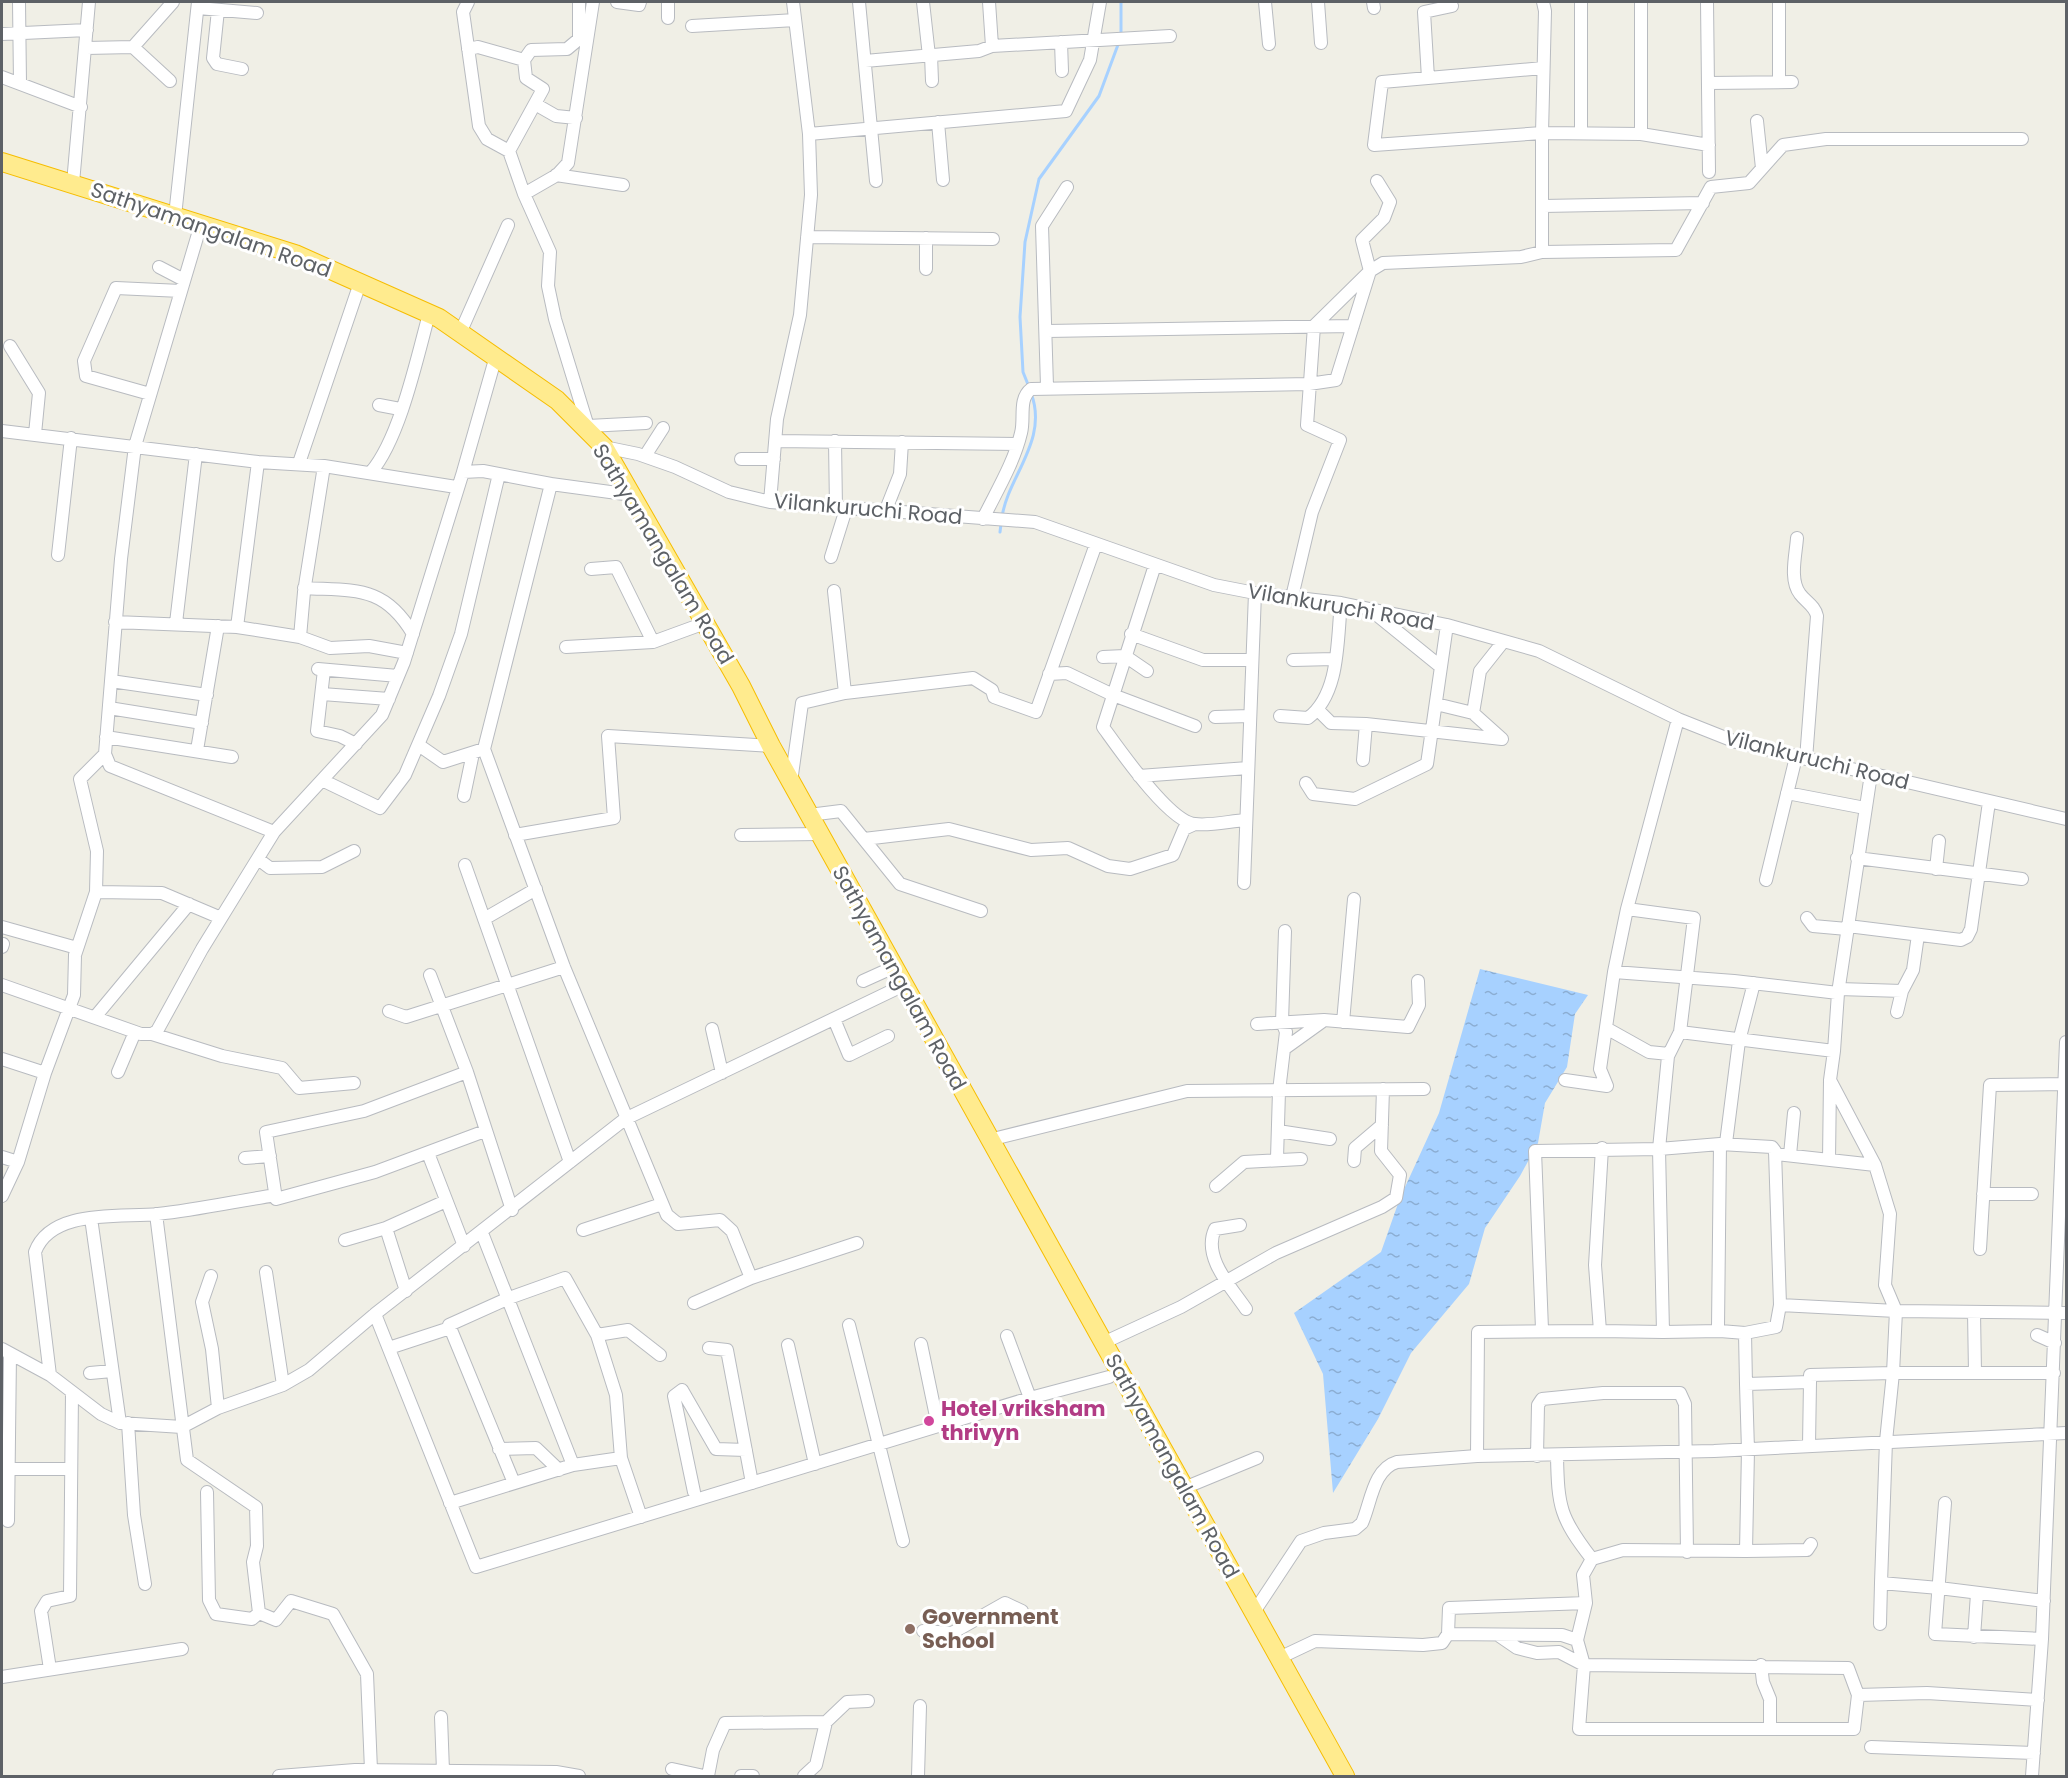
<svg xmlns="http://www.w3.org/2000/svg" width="2068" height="1778" font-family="Poppins,sans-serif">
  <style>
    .water { fill: url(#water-ripples) }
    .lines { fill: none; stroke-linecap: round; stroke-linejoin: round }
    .stream { stroke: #a7d1ff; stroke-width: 3 }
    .minor-casing { stroke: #b8bbc0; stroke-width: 14 }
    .highway-casing { stroke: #f6bd00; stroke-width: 20 }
    .minor { stroke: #fff; stroke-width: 12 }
    .highway { stroke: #ffeb8e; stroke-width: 18 }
    .hotel-dot { fill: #d1479c; stroke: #fff; stroke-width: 2 }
    .education-dot { fill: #8d6e63; stroke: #fff; stroke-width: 2 }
    .labels { text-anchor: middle; stroke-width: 6; stroke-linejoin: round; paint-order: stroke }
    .street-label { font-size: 21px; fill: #5d6166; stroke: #fff }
    .hotel-label { font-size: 21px; font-weight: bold; fill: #b23c85; stroke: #fff; text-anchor: start }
    .education-label { font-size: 21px; font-weight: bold; fill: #785e54; stroke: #fff; text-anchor: start }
  </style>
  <defs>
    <pattern id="water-ripples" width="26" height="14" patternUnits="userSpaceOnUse" patternTransform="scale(1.5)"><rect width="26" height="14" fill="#a7d1ff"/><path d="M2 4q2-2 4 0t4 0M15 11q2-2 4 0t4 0" fill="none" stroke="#8badd2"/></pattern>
  </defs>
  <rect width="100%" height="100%" fill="#f0efe6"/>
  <path class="water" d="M1480,969l108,26 -13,19 -8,53 -22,36 -7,40 -18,33 -35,52 -16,56 -58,69 -33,66 -45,74 -10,-119 -29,-61 87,-61 19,-54 39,-85z"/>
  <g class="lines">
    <path class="stream" d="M1121,35v-33
      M1029,387l-6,-15 -3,-55 5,-75 14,-63 60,-83 20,-54
      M1002,517c6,-41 47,-77 29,-124
      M1000,532l1,-8"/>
    <defs>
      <path id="minor" d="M19,2l1,81
        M468,2l-5,10 16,114 8,13 22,12 15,43 26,58 -2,34 7,33 34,111
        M617,2l22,3 1,-3
        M668,2v16
        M859,2l17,179
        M923,2l6,54
        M989,2l3,44
        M1265,2l4,42
        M1318,2l3,41
        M1373,2l1,6
        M1543,2l2,9 -3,122 99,1 68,11
        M1641,2v132
        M1707,2l2,170
        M198,8l59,5
        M218,10l-5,48 4,6 25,5
        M692,26l103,-6
        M2,34l85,-4
        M1061,42l1,29
        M133,47l40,-45
        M86,48l47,-1 37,34
        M468,49l10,-2 46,13
        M931,55l1,26
        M865,61l114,-10 13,-5 178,-10
        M2,77l79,30
        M1428,78l-4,-66 28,-6
        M1779,82v-80
        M1708,83l84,-1
        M535,104l21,12 20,2
        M1757,121l5,47
        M938,122l5,58
        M1581,132v-130
        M809,134l257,-23 24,-51 10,-58
        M509,151l34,-62 -17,-11 -2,-18 7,-10 36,-1 12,-10v-37
        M556,175l67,10
        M73,183l16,-181
        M524,194l33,-19 11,-12 25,-161
        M1543,206l160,-3
        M175,216l23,-214
        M201,224l-66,222 -14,113 -16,195 5,12 164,66
        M807,237l186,2
        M1542,252v-119l-168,12 8,-63 161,-14
        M159,267l25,13
        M926,269v-31
        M461,331l47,-106
        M1047,331l306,-5
        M10,346l29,47 -4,41
        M1047,386l-5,-160 25,-39
        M150,394l-64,-18 -2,-15 32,-73 65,3
        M379,405l21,4
        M588,426l58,-3
        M2,431l256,31 66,4 132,21
        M776,441l241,3
        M835,441l1,67
        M604,447l34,7 37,13 54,25 41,10 265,20 179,63 41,8 86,10 106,22 92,26 139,68 58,23 330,77
        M645,456l18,-28
        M741,459h33
        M299,463l61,-180
        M371,472c29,-34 46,-114 58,-158
        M463,472l33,-116
        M632,495l-81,-11 -67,265 80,218 103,248 11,9 42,-4 12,11 19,47
        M770,502l7,-83 23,-104 11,-120 -2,-61 -16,-132
        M885,512l15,-38 2,-32
        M983,519c13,-27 31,-56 38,-86 4,-14 -3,-34 10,-44l278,-5 27,-4 34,-109 -8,-31 22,-22 6,-16 -13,-21
        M1797,538c-1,16 -8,42 3,56 6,8 15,12 17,22l-11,143
        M58,555l13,-117
        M831,557l15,-48
        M1155,565l-52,162c16,22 66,95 92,97 16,2 35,-3 51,-4
        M591,569l25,-2 37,75
        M304,588c51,3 80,-3 109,46
        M834,591l11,102
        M1292,597l20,-85 28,-72 -33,-15 7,-99 56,-55 13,-8 138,-6 21,-5 134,-2 35,-63 38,-4 34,-38 43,-6h196
        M1372,611l69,56
        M115,622l122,5 63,10 4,-45 20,-126
        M176,623l20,-169
        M237,627l21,-165
        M1131,634l72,26h49
        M300,637l30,11 39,-2 38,7
        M566,647l87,-5 52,-19
        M1103,657l22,-1 22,15
        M1293,660l41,-1
        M318,669l80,7
        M324,670l-7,61 23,5 16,8
        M1049,674l18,-1 46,22 82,31
        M111,681l96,14
        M322,694l67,5
        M109,708l93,15
        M1318,710l13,13 35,1 136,15 -29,-26 -37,-9
        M1473,713l7,-42 23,-29
        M1280,716l28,2c32,-24 29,-78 33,-115
        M1215,717l35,-1
        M1678,719l-51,190 67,9 -14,114
        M106,737l126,20
        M420,746l23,16 41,-13
        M197,750l21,-124
        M1363,760l3,-36
        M1139,776l109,-8
        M324,781l56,27 25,-33 34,-79 22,-62 38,-160
        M791,782l11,-79 43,-10 128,-15 19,12 2,7 42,15 60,-168
        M1306,783l7,11 42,5 72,-35 20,-139
        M1787,793l78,15
        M464,796l9,-43
        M809,815l32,-4 59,73 81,27
        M515,835l99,-17 -6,-82 163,10
        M741,835l79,-1
        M864,839l85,-10 82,21 37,-2 40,18 22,3 43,-14 11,-26 11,-5
        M1857,858l165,21
        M258,859l12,9 52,-1 32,-16
        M465,865l105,297
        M1936,869l3,-28
        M1766,880l30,-123
        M1244,883l11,-290
        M96,892l66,1 59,25
        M1807,918l6,8 34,3
        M484,919l52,-30
        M1848,926l113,14 6,-3 4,-8 18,-127
        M2,927l75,21
        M2,947l1,-3
        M1614,972l120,9 104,12
        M430,975l37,97 45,138
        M863,981l31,-14
        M2,985l139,49h11l5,-3 45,-82 72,-117 108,-117 22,-53 59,-190 20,-1 68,13
        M1839,989l63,2
        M389,1011l17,6 158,-50
        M1897,1012l5,-21 11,-21 5,-35
        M95,1017l94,-113
        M834,1019l15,36 39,-19
        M1343,1022l11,-123
        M1257,1024l67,-4 84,7 11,-22 -1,-24
        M1606,1028l43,24 20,2
        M712,1029l10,44
        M152,1034l70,22 60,12 17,20 55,-5
        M1284,1049l39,-28
        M2,1059l43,14
        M118,1072l17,-40
        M467,1072l-103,39 -98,21 10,67 99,-27 110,-41
        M1565,1080l42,6 -7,-17 14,-97 13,-63
        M1278,1131l52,8
        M989,1140l198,-49 237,-2
        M1726,1143l13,-102 15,-58
        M1720,1144l52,3 3,4 5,154 -4,22 -31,6
        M428,1153l36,93
        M1775,1154l100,11
        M1790,1155l4,-42
        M2,1157l16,5
        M245,1158l25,-2
        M1277,1158l2,-67 7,-59 -4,-10 3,-91
        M1829,1160l1,-80 4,-29
        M1354,1161l1,-13 27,-23
        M1216,1186l28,-24 57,-3
        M1983,1194h49
        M2,1196l16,-34 27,-89 29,-78 1,-40 21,-63 1,-41 -17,-72 25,-25
        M156,1214l31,246 69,47 1,39 -4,16 6,51
        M91,1218l29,205
        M1240,1225l-25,4c-13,28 16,58 31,80
        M583,1230l79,-26
        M482,1233l91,232
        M345,1240l41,-12
        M1980,1249l10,-164 76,-1
        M266,1272l17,113
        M211,1276l-9,26 10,47 6,59
        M406,1291l-20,-63 60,-27
        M694,1303l57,-25 106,-35
        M1780,1305l116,6 -11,-26 5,-71 -15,-49 -45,-85
        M1974,1312l1,61
        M375,1314l101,253 554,-169 79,-21
        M849,1325l54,216
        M1542,1329l-7,-178 124,-2 9,-93 12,-24 154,19 4,-58 33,-219
        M1600,1331l63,1
        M1720,1331l-57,1 -4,-183 61,-5 -2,183 2,4 25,2 1,51
        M597,1335l31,-5 32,25
        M2037,1335l18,8
        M1007,1336l23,62
        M1103,1343l78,-36 95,-54 106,-46 14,-9 4,-23 -19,-24 2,-62
        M921,1344l17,82
        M788,1345l27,119
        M389,1348l61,-20
        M709,1348l18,2 25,133
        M2,1349l48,26 51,39 19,9 62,4 36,-19 65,-23 26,-15 66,-56 250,-195 279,-134
        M90,1373l22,-2
        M50,1375l-15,-123c16,-44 86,-34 123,-38 39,-4 79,-13 118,-19
        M128,1423l6,92 11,69
        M1809,1445l1,-63
        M499,1449l37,-1 23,22
        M1477,1456l1,-124 122,-1 -5,-66 7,-117
        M1537,1456l1,-51 4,-6 61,-6h77l5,11 2,148
        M1557,1456c1,51 3,62 35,103
        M9,1469h62
        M514,1483l-65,-158 60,-27 56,-20 32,57 19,60 5,63 20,59
        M1184,1488l73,-30
        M207,1492l2,108 7,14 36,5 7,-6 17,7 15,-19 42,13 34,60 4,96
        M694,1492l-20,-96 8,-6 34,59 30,1
        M450,1503l123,-38 48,-7
        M1945,1503l-10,131 107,5
        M8,1521l2,-167
        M1811,1544l-4,6 -61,1 2,-101 -2,-66 64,-2v-7l83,-2 3,-62 170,2
        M2044,1601l-105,-13 -58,-5 5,-142 7,-68h161
        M1254,1612l47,-71 23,-8 31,-4 7,-6c9,-20 11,-54 35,-61l80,-6 237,-5 352,-18
        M1880,1624l1,-41
        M923,1631l29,2 53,-30 17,8
        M1448,1634l114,1 15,5
        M1498,1635l19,13 20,5 22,-1 25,13 264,3 10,27 -4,34h-275l5,-64 -7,-25 9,-37 -3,-28 9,-16 31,-9 123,1
        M1974,1637l3,-43
        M1279,1658l36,-17 108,4 19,-2 6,-9 1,-26 137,-5
        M1761,1665l2,17 7,17v30
        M50,1669l-9,-58 6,-10 23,-5 2,-203
        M2,1677l180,-28
        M1858,1695l69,-2 111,7
        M441,1717l2,54
        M1871,1747l163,6
        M672,1769l32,7
        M279,1776l76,-6 201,2 23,4
        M708,1776l5,-26 12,-27 101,-1
        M741,1776h12
        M804,1776l12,-11 10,-43 21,-20 21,-1
        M918,1776l2,-70
        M2032,1776l10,-137 24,-597"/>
      <path id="highway" d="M2,162l293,92 144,64 118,82 47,47 137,239 30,60 574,1030"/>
    </defs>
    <use href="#minor" class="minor-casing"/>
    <use href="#highway" class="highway-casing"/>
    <use href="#minor" class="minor"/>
    <use href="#highway" class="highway"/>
  </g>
  <circle class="hotel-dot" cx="929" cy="1421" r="6"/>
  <circle class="education-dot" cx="910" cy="1629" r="6"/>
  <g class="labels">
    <g class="street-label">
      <text transform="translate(211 230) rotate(19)" y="7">Sathyamangalam Road</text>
      <text transform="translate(868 509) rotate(5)" y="7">Vilankuruchi Road</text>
      <text transform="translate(663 554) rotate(59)" y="7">Sathyamangalam Road</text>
      <text transform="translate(1341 607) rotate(10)" y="7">Vilankuruchi Road</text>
      <text transform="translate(1817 760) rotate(14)" y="7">Vilankuruchi Road</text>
      <text transform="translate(899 978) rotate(61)" y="7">Sathyamangalam Road</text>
      <text transform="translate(1172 1466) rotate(61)" y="7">Sathyamangalam Road</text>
    </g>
    <g class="hotel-label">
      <text x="941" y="1416">Hotel vriksham<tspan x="941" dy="24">thrivyn</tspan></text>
    </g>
    <g class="education-label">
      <text x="922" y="1624">Government<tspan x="922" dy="24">School</tspan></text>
    </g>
  </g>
  <rect width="2068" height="1778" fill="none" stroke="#5d6166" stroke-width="6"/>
</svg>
